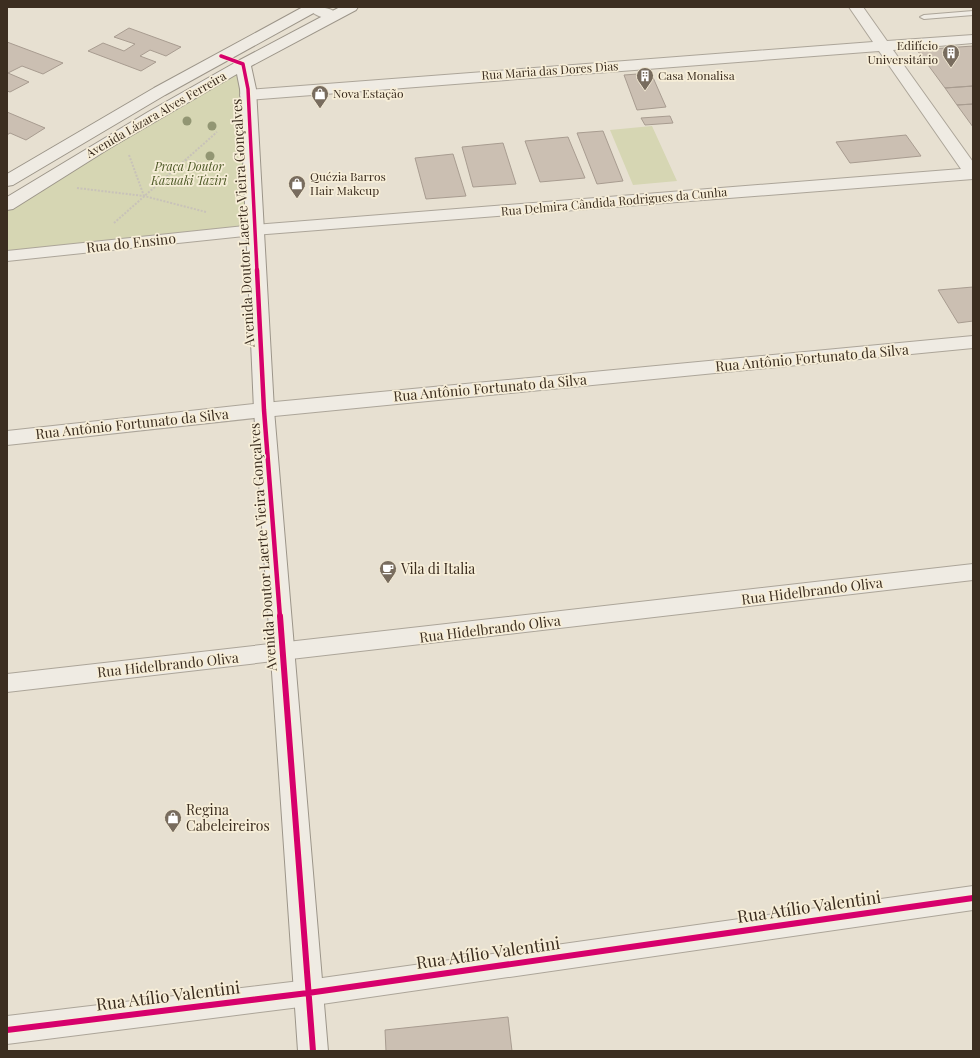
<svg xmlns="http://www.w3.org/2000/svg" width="980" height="1058" font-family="'Playfair Display',serif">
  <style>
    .green { fill: #d6d6b3 }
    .building { fill: #cbbfb2; stroke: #a89c90 }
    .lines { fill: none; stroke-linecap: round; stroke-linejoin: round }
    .lane-casing { stroke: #aca599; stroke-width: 2 }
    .street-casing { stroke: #aca599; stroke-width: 2 }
    .secondary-casing { stroke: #9c9589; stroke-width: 2 }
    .path { stroke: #c8c2b9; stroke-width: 2; stroke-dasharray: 2 1.5; stroke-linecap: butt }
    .lane { fill: #efebe3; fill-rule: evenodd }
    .street { fill: #efebe3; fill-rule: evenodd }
    .secondary { fill: #efebe3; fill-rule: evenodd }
    .cycleway-far2-casing { stroke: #f7eed8; stroke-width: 5.5 }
    .cycleway-far1-casing { stroke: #f7eed8; stroke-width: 7 }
    .cycleway-casing { stroke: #f7eed8; stroke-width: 8 }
    .cycleway-far2 { stroke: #d6006c; stroke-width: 3.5 }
    .cycleway-far1 { stroke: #d6006c; stroke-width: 4.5 }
    .cycleway { stroke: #d6006c; stroke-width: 6 }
    .tree { fill: #929673 }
    .labels { text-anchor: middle; stroke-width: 3.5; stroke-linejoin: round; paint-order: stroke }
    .far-poi-label { font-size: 12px; fill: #3c2e20; stroke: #f7eed8; text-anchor: start }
    .far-street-label { font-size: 12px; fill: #3c2e20; stroke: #f7eed8 }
    .far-park-label { font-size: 12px; font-style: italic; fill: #4d5926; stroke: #f7eed8 }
    .street-label { font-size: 14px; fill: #3c2e20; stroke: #f7eed8 }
    .poi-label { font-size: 14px; fill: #3c2e20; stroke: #f7eed8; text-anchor: start }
    .near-street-label { font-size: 17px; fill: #3c2e20; stroke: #f7eed8 }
  </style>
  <rect width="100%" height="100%" fill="#e7e0d1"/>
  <path class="green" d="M248,65l6,165 -247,26v-46z
    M652,126l25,55 -44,4 -23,-55z"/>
  <path class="building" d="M129,28l52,19 -15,9 -16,-6 -10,6 16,6 -15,9 -53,-20 15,-8 21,8 11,-7 -21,-7z
    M7,42l56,21 -20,11 -21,-8 -14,7 21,9 -19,10 -3,-1z
    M973,46v40l-28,2 -28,-38z
    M651,73l15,34 -29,3 -13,-35z
    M973,86v18l-16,1 -12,-17z
    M973,104v23l-16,-22z
    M7,112l38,16 -19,12 -16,-7 -3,2z
    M670,116l3,7 -28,2 -4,-7z
    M603,131l20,50 -26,3 -20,-51z
    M906,135l15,21 -71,7 -14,-21z
    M568,137l17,41 -45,4 -15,-41z
    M503,143l13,41 -43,3 -11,-40z
    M453,154l13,42 -40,3 -11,-41z
    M973,287v34l-15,2 -20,-33z
    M508,1017l4,34h-126l-1,-21z"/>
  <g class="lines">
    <defs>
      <path id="lane" d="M973,11v4l-49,4 -4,-2 4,-2z"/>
      <path id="street" d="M307,7c11,0 25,-1 32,9l-2,3c-9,2 -25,-4 -30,-12z
        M849,7h14l24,34 86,-6v8l-80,7 80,112v17l-719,56 -247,26v-10l247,-26 707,-56 -82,-118 -631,49 -6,-2 -2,-3 2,-3 6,-2 625,-48z
        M973,336v12l-709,69 -257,28v-14l257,-28z
        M973,564v16l-966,112v-18z
        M973,886v24l-665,96 -301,38v-28l301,-36z"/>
      <path id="secondary" d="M303,7h18l-2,3 -154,85 -152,90 -6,1v-12l147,-86z
        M340,7h18l-2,3 -105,56 5,23 18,321 54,641h-30l-44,-641 -14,-321 -3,-15 -127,74 -97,61 -6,1v-13l141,-85 90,-51z"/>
    </defs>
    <use href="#lane" class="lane-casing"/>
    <use href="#street" class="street-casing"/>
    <use href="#secondary" class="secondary-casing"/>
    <path class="path" d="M129,155l15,41
      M185,160l35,7
      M77,188l67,8 62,16
      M114,223l103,-91"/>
    <use href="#lane" class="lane"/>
    <use href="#street" class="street"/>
    <use href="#secondary" class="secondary"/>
    <defs>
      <path id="cycleway-far2" d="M221,56l22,8 5,25 9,182"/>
      <path id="cycleway-far1" d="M257,270l7,140 16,207"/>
      <path id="cycleway" d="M280,616l33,435
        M7,1030l301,-37 665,-95"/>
    </defs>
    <use href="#cycleway-far2" class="cycleway-far2-casing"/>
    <use href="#cycleway-far1" class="cycleway-far1-casing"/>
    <use href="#cycleway" class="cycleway-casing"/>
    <use href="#cycleway-far2" class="cycleway-far2"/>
    <use href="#cycleway-far1" class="cycleway-far1"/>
    <use href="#cycleway" class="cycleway"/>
  </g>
  <g class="tree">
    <circle cx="187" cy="121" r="4.5"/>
    <circle cx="212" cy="126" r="4.5"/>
    <circle cx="210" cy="156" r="4.5"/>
  </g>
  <defs>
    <symbol id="building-pin" viewBox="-11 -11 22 30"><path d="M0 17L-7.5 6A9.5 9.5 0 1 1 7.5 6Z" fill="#786c5e" stroke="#f7eed8"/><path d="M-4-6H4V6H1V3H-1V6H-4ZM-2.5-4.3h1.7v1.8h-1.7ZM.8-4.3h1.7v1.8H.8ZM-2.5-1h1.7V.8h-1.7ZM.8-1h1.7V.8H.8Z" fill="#fff"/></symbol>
    <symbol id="shop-pin" viewBox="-11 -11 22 30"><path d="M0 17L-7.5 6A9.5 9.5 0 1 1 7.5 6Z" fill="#786c5e" stroke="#f7eed8"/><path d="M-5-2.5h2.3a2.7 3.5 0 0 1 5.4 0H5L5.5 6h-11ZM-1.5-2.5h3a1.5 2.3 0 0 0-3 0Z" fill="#fff"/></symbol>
    <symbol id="cafe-pin" viewBox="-11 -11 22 30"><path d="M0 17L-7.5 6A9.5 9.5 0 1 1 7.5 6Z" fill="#786c5e" stroke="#f7eed8"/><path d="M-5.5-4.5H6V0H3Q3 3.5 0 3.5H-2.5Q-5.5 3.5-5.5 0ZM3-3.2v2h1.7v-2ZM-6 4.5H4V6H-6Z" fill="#fff"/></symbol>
  </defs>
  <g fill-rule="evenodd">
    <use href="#building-pin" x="941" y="43" width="20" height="27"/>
    <use href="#building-pin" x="635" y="66" width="20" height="27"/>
    <use href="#shop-pin" x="310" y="84" width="20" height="27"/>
    <use href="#shop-pin" x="287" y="174" width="20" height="27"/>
    <use href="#cafe-pin" x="378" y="559" width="20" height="27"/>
    <use href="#shop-pin" x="163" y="808" width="20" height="27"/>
  </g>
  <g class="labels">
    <g class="far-poi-label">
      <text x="938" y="50" text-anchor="end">Edifício<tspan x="938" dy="14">Universitário</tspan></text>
      <text x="658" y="80">Casa Monalisa</text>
      <text x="333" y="98">Nova Estação</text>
      <text x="310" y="181">Quézia Barros<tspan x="310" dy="14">Hair Makeup</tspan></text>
    </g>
    <g class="far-street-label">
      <text transform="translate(550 71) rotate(-4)" y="4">Rua Maria das Dores Dias</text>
      <text transform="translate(156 115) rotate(-30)" y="4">Avenida Lázara Alves Ferreira</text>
      <text transform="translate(614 202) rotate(-5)" y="4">Rua Delmira Cândida Rodrigues da Cunha</text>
    </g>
    <g class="far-park-label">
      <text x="189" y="171">Praça Doutor<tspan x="189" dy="14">Kazuaki Taziri</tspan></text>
    </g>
    <g class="street-label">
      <text transform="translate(243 223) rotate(-93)" y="5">Avenida Doutor Laerte Vieira Gonçalves</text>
      <text transform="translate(131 243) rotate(-6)" y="5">Rua do Ensino</text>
      <text transform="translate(812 358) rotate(-5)" y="5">Rua Antônio Fortunato da Silva</text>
      <text transform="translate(490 388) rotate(-5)" y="5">Rua Antônio Fortunato da Silva</text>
      <text transform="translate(132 424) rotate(-6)" y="5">Rua Antônio Fortunato da Silva</text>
      <text transform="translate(263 547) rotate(-94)" y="5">Avenida Doutor Laerte Vieira Gonçalves</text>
      <text transform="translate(812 591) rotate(-7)" y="5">Rua Hidelbrando Oliva</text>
      <text transform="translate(490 629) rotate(-7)" y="5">Rua Hidelbrando Oliva</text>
      <text transform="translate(168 665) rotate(-6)" y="5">Rua Hidelbrando Oliva</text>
    </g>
    <g class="poi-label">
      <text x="401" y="574">Vila di Italia</text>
      <text x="186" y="815">Regina<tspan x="186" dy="16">Cabeleireiros</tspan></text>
    </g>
    <g class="near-street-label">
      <text transform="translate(809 907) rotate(-8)" y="6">Rua Atílio Valentini</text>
      <text transform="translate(488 953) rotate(-8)" y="6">Rua Atílio Valentini</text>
      <text transform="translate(168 996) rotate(-7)" y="6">Rua Atílio Valentini</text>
    </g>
  </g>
  <rect width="980" height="1058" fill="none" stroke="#3c2e20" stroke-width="16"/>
</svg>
